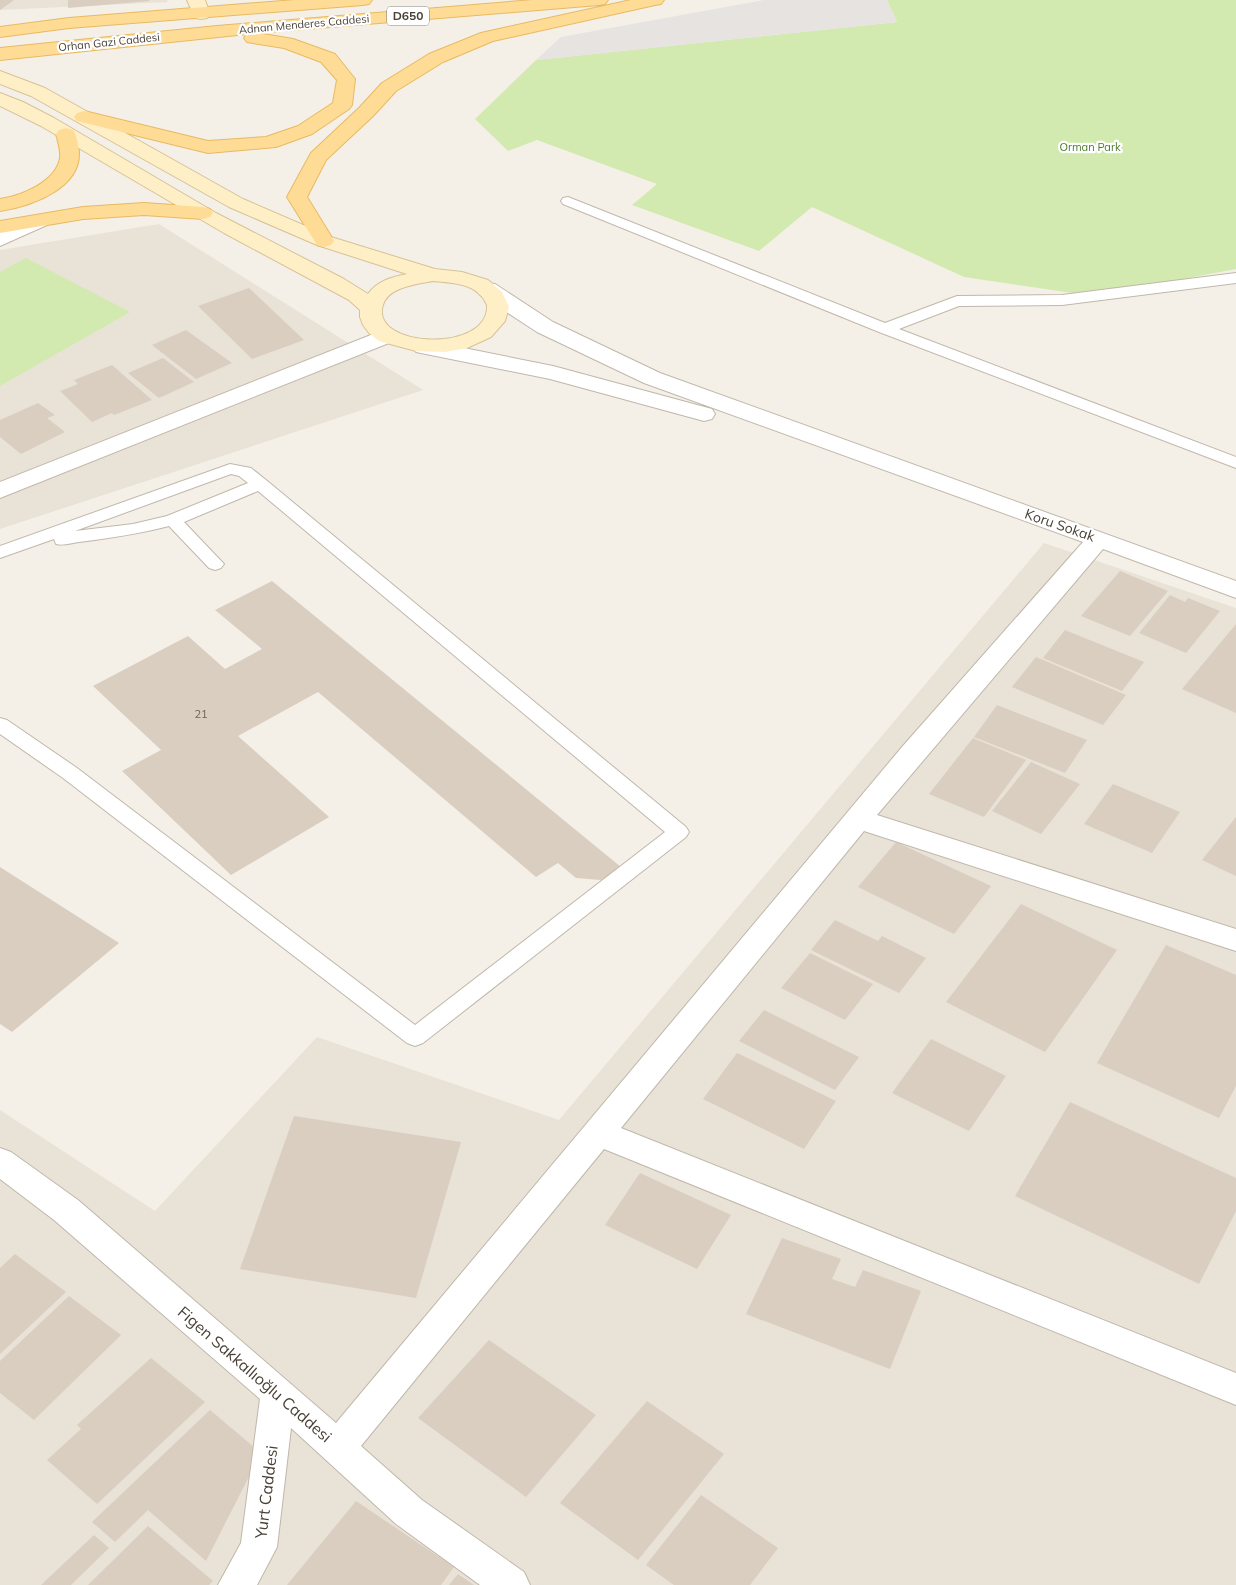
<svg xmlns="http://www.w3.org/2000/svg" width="1236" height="1585" font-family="Mulish,sans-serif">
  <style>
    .residential { fill: #e9e2d6 }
    .green { fill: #d2eaaf }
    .parking { fill: #e6e3e0 }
    .building { fill: #dacec0 }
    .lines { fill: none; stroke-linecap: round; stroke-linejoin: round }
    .lane-casing { stroke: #c0b7aa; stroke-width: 2 }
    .street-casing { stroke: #c0b7aa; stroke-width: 2 }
    .secondary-casing { stroke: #d6c296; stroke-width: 2 }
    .primary-casing { stroke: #e8b962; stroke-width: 2 }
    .lane { fill: #fff; fill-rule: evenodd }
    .street { fill: #fff; fill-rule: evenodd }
    .secondary { fill: #ffefc7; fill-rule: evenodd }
    .primary { fill: #ffdc96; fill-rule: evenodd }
    .labels { text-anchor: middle; stroke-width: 4.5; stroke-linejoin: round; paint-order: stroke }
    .far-street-label { font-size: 11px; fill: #484036; stroke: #fff }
    .far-park-label { font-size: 11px; fill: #4b7c27; stroke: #fff }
    .number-label { font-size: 11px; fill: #6c6458 }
    .shield { fill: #fff; stroke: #7f7972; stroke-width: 1 }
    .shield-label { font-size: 12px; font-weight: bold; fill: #484036 }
    .street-label { font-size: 14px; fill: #484036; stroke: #fff }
    .near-street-label { font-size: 16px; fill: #484036; stroke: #fff }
  </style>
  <rect width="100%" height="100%" fill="#f4f0e8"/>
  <path class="residential" d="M0,0h167l1,2 -168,8z
    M159,224l264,166 -423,139v-279z
    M1044,543l192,65v977h-1236v-475l155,101 162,-174 242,83z"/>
  <path class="green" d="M887,0h349v269l-143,27 -129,-19 -152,-70 -53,44 -127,-46 25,-21 -120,-44 -29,11 -33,-32 61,-59 361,-38z
    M26,258l104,54 -130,74v-114z"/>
  <path class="parking" d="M764,0h123l10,22 -361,38 25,-23z"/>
  <path class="building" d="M0,0h14l-14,10z
    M68,0h81v1l-81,7z
    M249,288l55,52 -52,19 -54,-53z
    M186,330l46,33 -36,16 -44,-34z
    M163,358l31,24 -35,16 -31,-25z
    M112,365l40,35 -38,15 -2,-2 -20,9 -32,-31 18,-7 -4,-4z
    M38,403l17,12 -8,3 18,14 -44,22 -21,-17v-17z
    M1120,571l48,20 -38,45 -49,-20z
    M272,581l349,286 -20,13 -25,-2 -18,-15 -22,14 -218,-185 -80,44 91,81 -98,58 -109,-104 39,-21 -68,-64 95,-50 37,33 37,-20 -47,-39z
    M1170,595l15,7 3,-4 32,13 -34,42 -47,-20z
    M1236,624v89l-54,-24z
    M1065,630l79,32 -22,29 -79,-33z
    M1036,657l90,38 -23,30 -91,-38z
    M997,705l90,35 -22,33 -91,-36z
    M973,738l53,22 -42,57 -55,-23z
    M1031,762l49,22 -39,50 -49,-23z
    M1113,784l67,28 -28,41 -68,-29z
    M1236,817v59l-34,-16z
    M896,842l95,44 -37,48 -96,-47z
    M0,867l119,76 -107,89 -12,-8z
    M1021,904l96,46 -72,102 -99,-50z
    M835,920l43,21 4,-5 44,22 -27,35 -88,-43z
    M1166,945l70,30v111l-17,32 -122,-55z
    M810,953l63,31 -28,36 -64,-32z
    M764,1010l95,47 -24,33 -96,-49z
    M931,1039l75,37 -37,55 -77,-38z
    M737,1053l99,48 -32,48 -101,-50z
    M1070,1102l166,76v33l-37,73 -184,-88z
    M294,1116l167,26 -45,156 -176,-29z
    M640,1173l91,42 -34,54 -92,-44z
    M782,1238l59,21 -9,20 23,8 8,-17 58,21 -31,78 -144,-55z
    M15,1254l51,38 -66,62v-86z
    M69,1296l52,39 -87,85 -34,-27v-32z
    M489,1340l107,75 -70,82 -108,-79z
    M151,1358l54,44 -108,102 -50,-44 34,-31 -4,-4z
    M647,1401l77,53 -86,106 -78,-57z
    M210,1410l51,43 -55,108 -58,-51 -33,32 -23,-20z
    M701,1495l77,53 -28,37h-76l-28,-20z
    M356,1501l98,66 -13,18h-154z
    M148,1526l65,55 -4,4h-121z
    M94,1535l15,13 -38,37h-30z
    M458,1574l16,11h-25z"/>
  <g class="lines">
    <defs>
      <path id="lane" d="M568,197l317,126 72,-27 105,-1 174,-22v10l-174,22 -103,1 -60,23 337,128v11l-357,-136 -316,-128 -2,-3 2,-3z
        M230,464l21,4 15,12 420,347 3,5 -3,5 -263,206 -8,3 -8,-3 -344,-265 -63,-44v-16l7,2 70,48 338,257 250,-193 -407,-341 -74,31 40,42 -3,4 -6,2 -6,-2 -40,-42c-30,8 -59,12 -90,16 -8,1 -15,4 -23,2l-2,-5 -54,19v-12zM231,474l8,2 9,7 -81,33 -34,8 -58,7z"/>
      <path id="street" d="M40,215l7,2 3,4 -3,4 -47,21v-14z
        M487,283l8,1 58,38 107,51 576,208v17l-133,-49 -226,266 359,114v22l-372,-120 -243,297 615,245v32l-632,-256 -243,297 61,54 102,72 6,13h-50l-84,-61 -105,-96 -14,119 -20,38h-39l23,-42 19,-144 -206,-179 -54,-41v-31l11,4 67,48 258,223 566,-676 181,-205 -439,-159 -107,-51 -58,-38 -3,-5 3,-5z
        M386,329l8,2 3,5 -3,5 -394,157v-16z
        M424,340l129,26 159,43 3,5 -3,5 -8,2 -154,-42 -134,-27 -3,-5 3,-5z"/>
      <path id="secondary" d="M187,0h18l5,14 -3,4 -6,1 -6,-1z
        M0,71l45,17 198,111 88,38 104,32 27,3 26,8 14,12 7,15 -4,14 -14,16 -24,11 -22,4 -29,-1 -37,-10 -10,-8 -6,-8 -3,-8v-7l-11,-10 -125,-67 -183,-107 -41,-20v-13l23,9 31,16 162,95 128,66 24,15c9,-13 24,-17 39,-20l-90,-29 -88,-38 -198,-111 -31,-12zM433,281c20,2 45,2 54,24 3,49 -118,43 -104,0 5,-18 34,-21 50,-24z"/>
      <path id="primary" d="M295,0h77l-3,4 -6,1 -294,23 -69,9v-10l69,-9z
        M533,0h75l-3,4 -6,1 -342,28 36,6 42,15 20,25 -3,26 -3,4 -37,25 -36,13 -68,6 -131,-32 -3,-4 3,-4 7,-2 124,30 58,-4 32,-11 35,-23 4,-23 -16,-18 -37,-14 -37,-6 -3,-4 3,-4 -247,26v-12l217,-22z
        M631,0h33l-3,4 -6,1 -162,36 -50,21 -47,29 -23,25 -47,44 -19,37 27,44 -3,4 -7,2 -7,-2 -30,-48 24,-44 48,-45 23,-25 47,-29 52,-21z
        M66,128l7,2c3,5 4,9 5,15 9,42 -46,61 -78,66v-12c21,-3 56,-17 60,-41 1,-8 -2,-16 -4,-24l3,-4z
        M144,203l59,4 7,2 3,4 -3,4 -7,2 -59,-4 -61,4 -83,14v-12l83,-14z"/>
    </defs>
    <use href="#lane" class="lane-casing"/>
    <use href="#street" class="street-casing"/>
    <use href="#secondary" class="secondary-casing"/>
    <use href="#primary" class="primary-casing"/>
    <use href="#lane" class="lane"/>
    <use href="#street" class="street"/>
    <use href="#secondary" class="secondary"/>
    <use href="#primary" class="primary"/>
  </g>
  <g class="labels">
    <g class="far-street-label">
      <text transform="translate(304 24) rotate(-5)" y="4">Adnan Menderes Caddesi</text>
      <text transform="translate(109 42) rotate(-6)" y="4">Orhan Gazi Caddesi</text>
    </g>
    <g class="far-park-label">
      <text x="1090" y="151">Orman Park</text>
    </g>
    <g class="number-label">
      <text x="201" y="718">21</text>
    </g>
    <rect class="shield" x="387" y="6.5" width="42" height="19" rx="4"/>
    <g class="shield-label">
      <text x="408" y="20">D650</text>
    </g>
    <g class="street-label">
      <text transform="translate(1060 525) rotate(19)" y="5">Koru Sokak</text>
    </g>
    <g class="near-street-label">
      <text transform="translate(255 1374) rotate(41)" y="6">Figen Sakkallıoğlu Caddesi</text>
      <text transform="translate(266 1492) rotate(-83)" y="6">Yurt Caddesi</text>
    </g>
  </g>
</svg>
